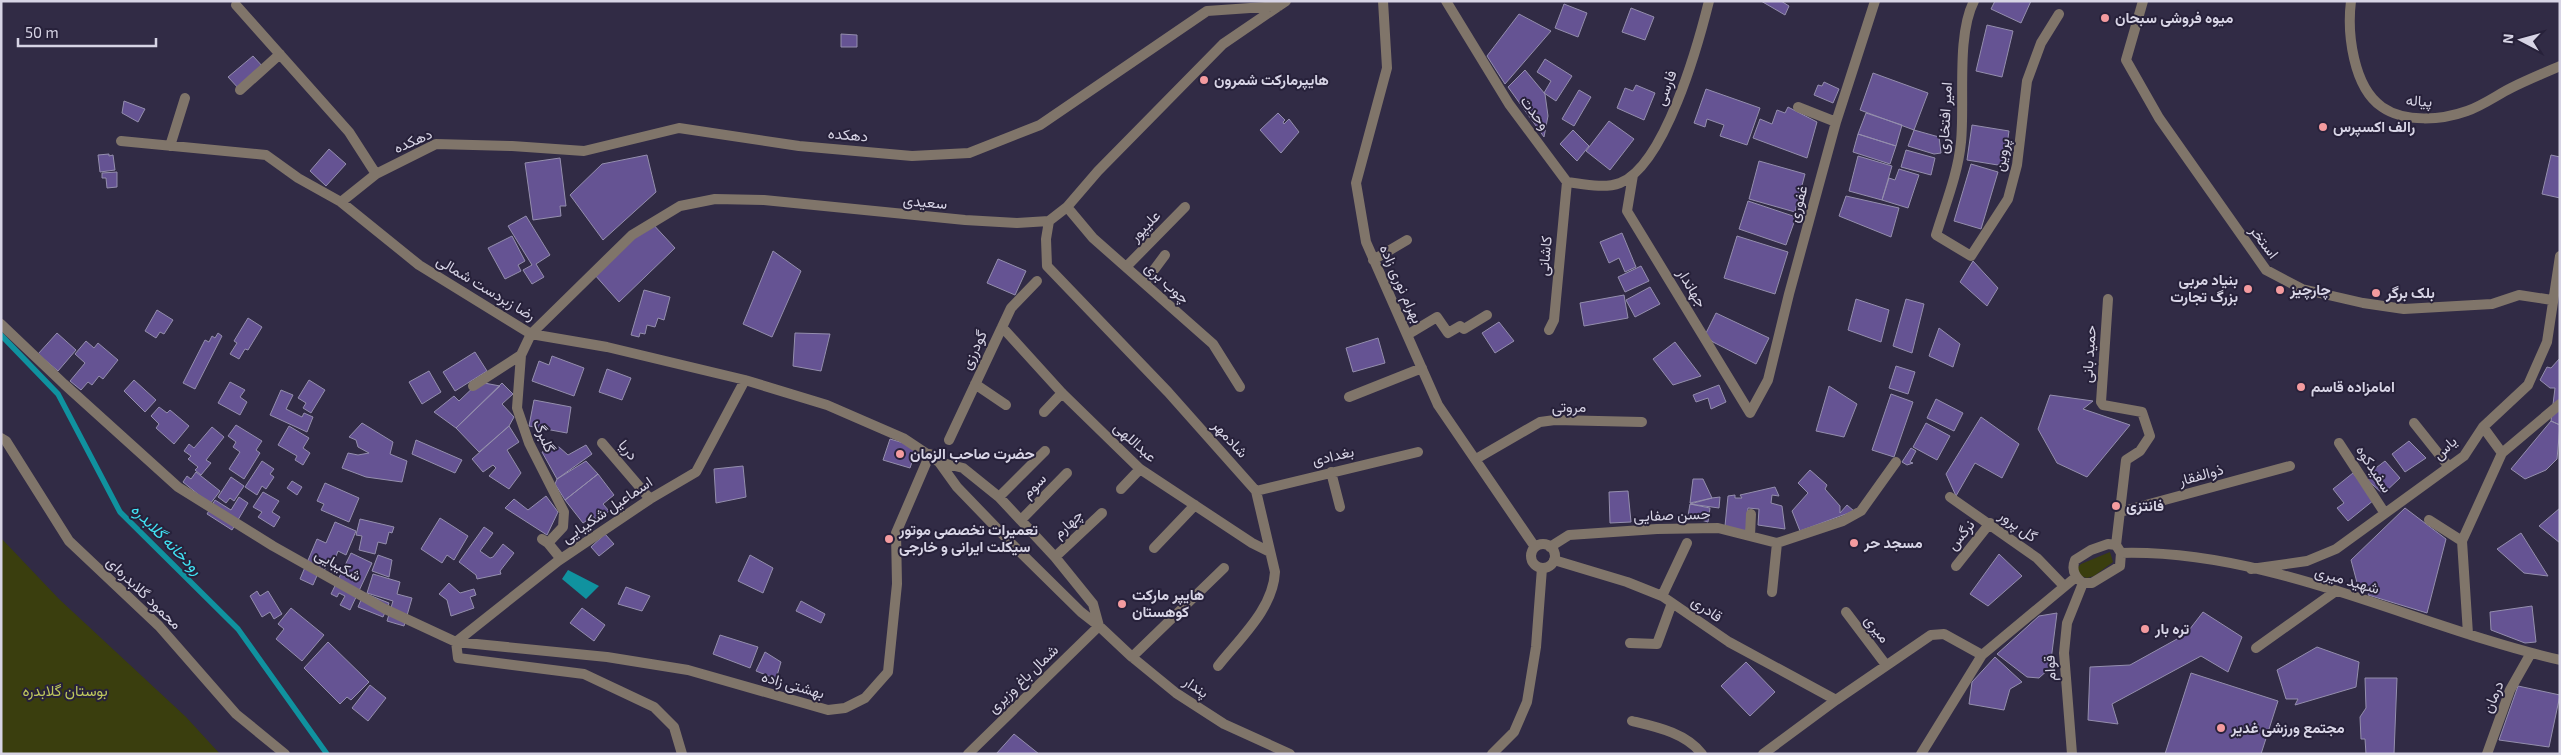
<svg xmlns="http://www.w3.org/2000/svg" width="2561" height="755" font-family="'Exo 2',Vazirmatn,sans-serif">
  <style>
    .green { fill: #3a3e0e }
    .water { fill: #10929f }
    .lines { fill: none; stroke-linecap: round; stroke-linejoin: round }
    .stream { stroke: #10929f; stroke-width: 5.5 }
    .building { fill: #655393; stroke: #948ead }
    .street { stroke: #80756a; stroke-width: 10 }
    .poi-dot { fill: #f49b9f; stroke: #27213a; stroke-width: 2 }
    .labels { text-anchor: middle; stroke-width: 4; stroke-linejoin: round; paint-order: stroke }
    .poi-label { font-size: 15px; font-weight: bold; fill: #d7d4e5; stroke: #27213a; text-anchor: start }
    .street-label { font-size: 15px; fill: #d7d4e5; stroke: #27213a }
    .park-label { font-size: 15px; fill: #bec75d; stroke: #27213a }
    .water-label { font-size: 16px; font-style: italic; fill: #41e4f5; stroke: #27213a }
  </style>
  <rect width="100%" height="100%" fill="#312b45"/>
  <path class="green" d="M1,538l58,61 127,118 34,37h-219z
    M2110,552l3,10 -19,14 -7,2 -9,-3v-8l3,-3z"/>
  <path class="water" d="M568,570l31,16 -13,13 -24,-20z"/>
  <g class="lines">
    <path class="stream" d="M1,335l57,59 62,118 118,117 89,125"/>
  </g>
  <path class="building" d="M1761,1h20l8,5 -4,9z
    M1995,1h36l-10,22 -30,-14z
    M1564,4l23,9 -9,24 -23,-9z
    M1631,8l23,9 -9,23 -23,-8z
    M1519,14l32,17 -46,53 -18,-28z
    M1987,25l26,6 -11,46 -26,-6z
    M841,34l16,1v12h-16z
    M253,56l11,12 -24,22 -12,-13z
    M1545,59l27,17 -16,25 -12,-8 7,-12 -14,-9z
    M1525,70l20,24 3,22 -4,21 -36,-50z
    M1873,73l55,20 -14,37 -54,-20z
    M1824,82l15,7 -6,14 -19,-8 4,-10 4,1z
    M1636,85l19,8 -11,27 -27,-12 8,-20 8,3z
    M1706,89l54,19 -13,37 -27,-9 4,-11 -17,-6 -2,8 -11,-4z
    M1579,90l12,7 -17,29 -12,-7z
    M124,101l21,8 -7,13 -16,-9z
    M1788,107l29,15 -10,36 -54,-20 7,-19 12,5 5,-14 8,3z
    M1278,113l7,7 -2,2 1,2 5,-5 10,13 -18,21 -21,-23z
    M1866,113l36,12 -6,21 -38,-12z
    M1609,121l25,18 -24,31 -24,-19z
    M1972,125l37,6 -5,35 -37,-6z
    M1573,130l16,16 -12,15 -17,-17z
    M1914,130l25,7 2,16 -7,1 -26,-8z
    M1858,134l38,12 -6,18 -37,-12z
    M329,149l17,15 -20,22 -16,-15z
    M1906,150l29,8 -4,17 -30,-8z
    M109,154v2l4,-1 2,15 -15,2 -2,-17z
    M647,155l9,37 -53,48 -33,-45 32,-31z
    M2551,155l9,2v41l-18,-4z
    M1858,156l34,10 -10,34 -33,-9z
    M560,158l6,48h-6l1,10 -28,4 -8,-57z
    M1759,161l46,13 -10,38 -46,-13z
    M1971,164l27,8 -17,57 -27,-8z
    M1899,169l20,6 -11,33 -26,-8 7,-22 6,2z
    M117,172v15l-10,1 -1,-10h-4v-5z
    M1846,196l53,12 -8,29 -52,-21z
    M1748,201l48,16 -10,28 -47,-16z
    M526,216l24,39 -14,9 8,13 -12,7 -9,-14 9,-5 -24,-39z
    M650,221l25,27 -56,54 -25,-28z
    M1622,233l14,34 -11,5 -6,-14 -10,5 -9,-21z
    M512,236l13,25 -7,4 3,6 -16,8 -17,-31z
    M1737,236l51,16 -13,42 -51,-16z
    M773,251l28,20 -29,66 -29,-13z
    M998,259l28,12 -11,24 -28,-12z
    M1973,261l25,27 -11,18 -27,-24z
    M1641,266l8,15 -24,11 -7,-15z
    M1650,287l10,17 -25,13 -9,-17z
    M644,290l26,7 -6,23 -6,-2 -3,9 -8,-2 -2,9 -5,-1 -1,4 -8,-2z
    M1624,295l4,23 -44,8 -4,-23z
    M1856,299l33,11 -8,32 -33,-12z
    M1906,299l18,5 -12,49 -19,-7z
    M157,310l16,10 -9,14 -4,-2 -4,6 -11,-7z
    M1716,313l53,25 -13,26 -43,-22 -8,-7z
    M248,318l14,9 -14,23 -3,-1 -6,10 -9,-5 7,-11 -3,-2z
    M1499,322l15,19 -19,12 -13,-20z
    M1939,328l21,16 -7,23 -24,-11z
    M57,333l19,17 -18,21 -20,-17z
    M218,333l4,3 -27,53 -12,-6 22,-43 4,2 3,-6 3,2z
    M795,333l35,1 -9,37 -28,-5z
    M1378,338l7,25 -32,9 -7,-24z
    M86,341l8,7 4,-5 20,17 -15,19 -4,-3 -7,9 -4,-3 -7,8 -11,-9 15,-18 -10,-9z
    M1675,342l26,34 -28,9 -20,-26z
    M475,352l12,19 -32,20 -12,-19z
    M552,356l32,12 -10,28 -42,-15 7,-20 10,4z
    M2560,358v67l-9,-4 4,-33h-5l-10,-8 7,-13 4,1z
    M1896,366l19,6 -7,22 -19,-6z
    M607,369l24,9 -9,22 -23,-8z
    M429,371l12,21 -19,12 -13,-22z
    M134,380l22,20 -11,12 -21,-21z
    M309,380l16,10 -14,23 -8,-5 3,-5 -8,-5z
    M230,382l15,8 -5,7 7,5 -7,13 -22,-12z
    M479,382l21,4 -44,42 -22,-16 20,-16 5,5z
    M502,383l11,11 -11,10 12,13 -5,9 -30,26 -23,-24z
    M1719,385l7,17 -15,7 -3,-11 -12,4 -3,-7z
    M1829,386l28,18 -13,33 -28,-6z
    M281,390l12,5 -7,14 16,8 2,-4 9,4 -6,15 -37,-17z
    M1891,394l22,8 -19,55 -22,-7z
    M2050,395l43,6 -10,8 47,16 -43,52 -30,-14 -19,-34z
    M1936,399l27,14 -9,18 -27,-13z
    M534,400l37,7 -4,26 -38,-7z
    M159,407l8,6 3,-3 19,16 -15,18 -18,-16 3,-4 -8,-8z
    M1981,417l38,27 -17,34 -27,-15 -19,33 -10,-22z
    M2551,421l9,4 -3,34 -11,11 -21,9 -14,-10z
    M362,423l31,19 -3,12 17,7 -5,21 -36,-5 -24,-9 6,-15 10,2 11,-2 -11,-6 -2,-7 -7,-3z
    M1926,423l24,13 -13,24 -24,-13z
    M236,425l26,16 -6,9 4,3 -16,26 -15,-10 11,-17 -7,-5 3,-5 -8,-6z
    M289,426l20,12 -6,10 7,5 -7,12 -8,-5 2,-4 -19,-11z
    M509,426l10,16 -12,8 14,23 -12,16 -20,-13 7,-8 -3,-3 -10,7 -11,-13z
    M212,427l12,10 -18,23 5,3 -10,12 -6,-5 3,-3 -10,-8 3,-3 -7,-5 5,-7 5,4z
    M890,439l27,8 -7,21 -27,-8z
    M416,440l46,20 -7,13 -43,-19z
    M2409,441l17,17 -21,14 -13,-18z
    M586,445l6,9 -35,25 -15,-27 17,-5 9,8z
    M1911,448l5,3 -6,11 3,1 -6,2 -5,-3z
    M262,461l12,8 -4,5 4,3 -8,12 -4,-3 -5,9 -12,-8z
    M586,461l12,13 -33,26 -10,-16 2,-5z
    M2385,461l15,17 -17,16 -19,-17z
    M743,466l3,31 -30,6 -2,-34z
    M1810,470l17,15 -2,4 15,17v7l7,-8 7,6 -54,20 -8,-20 16,-18 -10,-10z
    M196,472l24,19 -10,13 -27,-22 4,-6 4,3z
    M2353,473l21,27 -26,21 -11,-13 7,-5 -11,-14z
    M598,474l16,21 -11,9 6,7 -12,10 -4,-5 -10,7 -18,-23z
    M231,477l13,9 -10,15 -4,-3 -4,5 -8,-6z
    M1693,479h10l9,19 -22,5z
    M292,481l10,6 -5,8 -10,-7z
    M325,483l34,15 -10,24 -28,-12 3,-6 -7,-3z
    M1775,487l4,9 -7,-1 -1,8 11,3 3,23 -27,-4 1,-16 -11,-1 -2,25 -21,-7 3,-30 7,-1v3h7l-2,-3z
    M1628,491l3,31 -21,1 -1,-31z
    M263,492l16,9 -7,11 8,5 -6,10 -16,-10 4,-5 -9,-5z
    M546,496l12,16 -11,23 -42,-27 9,-9 14,11z
    M239,497l9,6 -16,27 -25,-16 8,-14 16,10z
    M1720,497l-1,11 -29,-4 22,-6z
    M1690,504l20,4 -2,14 -20,-6z
    M2405,508l41,31 -19,74 -59,-18 3,-5h-12l-8,-30z
    M2560,508v35l-21,-17z
    M440,518l28,18 -14,24 -7,-5 -5,8 -21,-14z
    M360,519l34,8 -2,6 -3,-1 -3,12 -8,-2 -3,12 -16,-4 3,-14 -6,-1z
    M335,522l21,9 -10,24 -8,-4 -6,16 -5,-2 -4,8 -4,-2 -6,14 -13,-6 17,-40 9,4z
    M484,527l9,6 -13,18 10,7 3,-1 10,-13 11,9 -14,18 1,3 -24,5 -1,-4 -17,-13z
    M2521,533l27,43 -24,-3 -27,-24z
    M605,534l9,10 -15,12 -8,-9z
    M351,553l21,10 -22,47 -10,-5 5,-9 -6,-3 -2,4 -6,-3z
    M1999,554l23,22 -34,30 -18,-12z
    M378,555l14,5 -3,17 -17,-6z
    M750,555l23,13 -10,25 -25,-12z
    M373,574l27,8 -3,12 15,4 -8,28 -17,-5 6,-20 -26,-8z
    M449,583l11,10 14,-4 2,6 -6,2 4,11 -23,8 -4,-16 -8,-6z
    M626,587l24,9 -8,15 -24,-7z
    M257,591l3,5 8,-5 14,23 -8,5 -4,-7 -8,5 -12,-21z
    M364,593l25,10 -6,14 -25,-10z
    M801,601l24,13 -4,9 -25,-12z
    M2532,606l4,36 -11,1 -34,-13 -1,-18z
    M291,608l33,27 -22,26 -26,-22 8,-10 -6,-5z
    M582,608l23,17 -11,16 -24,-18z
    M2203,612l39,25 -14,35 -27,-16 -89,48 6,20 -30,-4 2,-53 40,-2 56,-31z
    M2057,613l-7,55 -11,10 -12,-1 -30,-23 42,-38z
    M720,635l38,12 -8,21 -37,-14z
    M328,642l41,40 -18,18 -4,-3 -7,7 -36,-36z
    M2317,647l42,15 -3,25 -61,18 3,-6h-12l-9,-29z
    M765,652l16,10 -5,17 -20,-8z
    M1995,657l27,25 -12,7 -6,21 -35,-6 3,-22z
    M1746,662l29,30 -25,24 -29,-30z
    M2191,673l87,28 -17,53h-96z
    M2365,678h32l-3,76h-28l-1,-15h-4l-1,-22 6,-9z
    M370,685l16,13 -18,23 -16,-13z
    M2518,686l42,9 -11,52 -50,-7z
    M1014,734l25,20h-43z"/>
  <g class="lines">
    <path class="street" d="M1383,1l4,67 -31,115 10,59 72,163 97,142
      M1446,1l63,103 58,78c16,2 37,7 53,1 45,-18 78,-138 89,-182
      M1974,1c-18,35 -9,101 -13,141 -3,32 -16,63 -25,93l35,21 37,-57 9,-34 10,-84 14,-38 18,-29
      M2143,1l-17,59 33,58 107,152 36,19 61,14 41,6 88,-5 27,-9 33,5
      M2351,1c-4,32 2,86 31,106 23,16 60,13 85,4 15,-5 30,-16 44,-23 16,-8 33,-15 49,-22
      M236,5l113,127 27,42
      M240,90l40,-36
      M1798,107l38,15
      M121,141l145,14 32,23 43,24 78,63 112,69 76,13 138,33 82,25 76,33 36,24 18,25 55,57 69,68 18,14 33,31 44,36 48,31 66,30
      M170,146l15,-48
      M1633,175l-6,36 123,202 18,-33 21,-86 47,-172 39,-121
      M341,202l35,-28 60,-30 76,2 72,5 95,-23 120,18 113,10 57,-3 71,-28 167,-114 72,-5
      M1067,207l26,31 120,106 27,43
      M1049,221l-3,18 1,27 121,126 88,99 19,81c-2,37 -35,66 -57,94
      M1373,260l34,-20
      M1127,266l58,-59
      M1145,282l20,-27
      M2108,299l-7,103 2,3 39,7 8,24 -10,15 -14,9 -10,85
      M1,324l63,60 114,103 95,59 112,63 71,33 151,15 81,13 140,40 17,-2 20,-10 23,-26 9,-88 -1,-51 34,-79
      M1002,327l60,66 78,76 112,74 18,9
      M1549,330l5,-10 13,-138
      M1407,335l30,-18 11,16 12,-7 4,3 23,-14
      M975,384l31,21
      M473,386l48,-31
      M1349,397l73,-29
      M1044,412l18,-19
      M2414,423l35,44
      M2483,427l19,26
      M1,438l5,3 63,100 90,85 77,88 49,40
      M949,440l62,-132 26,-27
      M602,443l48,56
      M2339,443l45,69
      M1476,459l64,-37 15,-2 87,2
      M939,462l24,6 36,29 56,60 38,47 6,22
      M1331,472l9,35
      M1121,489l19,-20
      M1256,491l162,-39
      M999,497l46,-46
      M1950,497l87,61 27,28
      M2120,512l170,-46
      M1021,520l46,-47
      M2429,520l33,21
      M1750,536l1,-22
      M542,539l6,4 13,16
      M548,543l15,-16 1,-15 -35,-69 -12,-35 4,-53 10,-21 101,-99 48,-29 35,-7 49,1 201,20 52,3 32,-2 18,-14 31,-36 125,-127 63,-43
      M2108,544l8,1 5,8 -1,13 -28,17h-9c-8,-6 -12,-13 -8,-23l16,-10z
      M1531 556a12 12 0 1 1 24 0a12 12 0 1 1-24 0Z
      M1550,547l19,-12 88,-6 61,-1 59,15 66,-22 18,-10 35,-49
      M1154,548l41,-43
      M2121,553c149,-4 295,74 439,107
      M1055,557l47,-44
      M1554,560l73,22 35,14 67,46 107,58
      M1956,566l34,-43
      M2251,569l56,-8 29,-12 128,-93 19,-29 45,-42 19,-43 13,-86
      M1772,592l5,-49
      M1662,596l25,-53
      M1846,612l40,53
      M2468,634l-6,-93 40,-88 58,-49
      M456,642l102,-81 92,-62 46,-27 49,-92
      M456,642l2,16 126,16 70,33 20,20 8,27
      M1630,643l27,1 15,-41
      M2256,648l80,-57
      M1132,657l92,-89
      M1632,721c25,6 54,12 70,33
      M968,754l131,-128
      M1492,754l22,-22 13,-30 9,-55 6,-79
      M1763,754l73,-54 95,-65 13,-1 38,21
      M1921,754l61,-99 94,-78
      M2072,754l-8,-101 3,-30 16,-40
      M2487,754l23,-64 21,-37"/>
  </g>
  <g class="poi-dot">
    <circle cx="2105" cy="18" r="5"/>
    <circle cx="1204" cy="80" r="5"/>
    <circle cx="2323" cy="127" r="5"/>
    <circle cx="2248" cy="289" r="5"/>
    <circle cx="2280" cy="290" r="5"/>
    <circle cx="2376" cy="293" r="5"/>
    <circle cx="2301" cy="387" r="5"/>
    <circle cx="900" cy="454" r="5"/>
    <circle cx="2116" cy="506" r="5"/>
    <circle cx="889" cy="539" r="5"/>
    <circle cx="1854" cy="543" r="5"/>
    <circle cx="1122" cy="604" r="5"/>
    <circle cx="2145" cy="629" r="5"/>
    <circle cx="2221" cy="728" r="5"/>
  </g>
  <g class="labels">
    <g class="poi-label">
      <text x="2115" y="23">میوه فروشی سبحان</text>
      <text x="1214" y="85">هایپرمارکت شمرون</text>
      <text x="2333" y="132">رالف اکسپرس</text>
      <text x="2238" y="285" text-anchor="end">بنیاد مربی<tspan x="2238" dy="17">بزرگ تجارت</tspan></text>
      <text x="2290" y="295">چارچیز</text>
      <text x="2386" y="298">بلک برگر</text>
      <text x="2311" y="392">امامزاده قاسم</text>
      <text x="910" y="459">حضرت صاحب الزمان</text>
      <text x="2126" y="511">فانتزی</text>
      <text x="899" y="535">تعمیرات تخصصی موتور<tspan x="899" dy="17">سیکلت ایرانی و خارجی</tspan></text>
      <text x="1864" y="548">مسجد حر</text>
      <text x="1132" y="600">هایپر مارکت<tspan x="1132" dy="17">کوهستان</tspan></text>
      <text x="2155" y="634">تره بار</text>
      <text x="2231" y="733">مجتمع ورزشی غدیر</text>
    </g>
    <g class="street-label">
      <text transform="translate(1666 88) rotate(-70)" y="5">فارسی</text>
      <text transform="translate(2419 101) rotate(3)" y="5">پیاله</text>
      <text transform="translate(1535 113) rotate(54)" y="5">وحدت</text>
      <text transform="translate(1945 118) rotate(-87)" y="5">امیر افتخاری</text>
      <text transform="translate(848 135) rotate(5)" y="5">دهکده</text>
      <text transform="translate(413 141) rotate(-23)" y="5">دهکده</text>
      <text transform="translate(2002 155) rotate(-80)" y="5">پروین</text>
      <text transform="translate(925 202) rotate(5)" y="5">سعیدی</text>
      <text transform="translate(1798 204) rotate(-75)" y="5">غفوری</text>
      <text transform="translate(1145 226) rotate(-46)" y="5">علیپور</text>
      <text transform="translate(2264 242) rotate(53)" y="5">استخر</text>
      <text transform="translate(1545 256) rotate(-85)" y="5">کاشانی</text>
      <text transform="translate(1167 283) rotate(42)" y="5">چوب بری</text>
      <text transform="translate(1401 284) rotate(66)" y="5">بهرام نوری زاده</text>
      <text transform="translate(486 288) rotate(31)" y="5">رضا زبردست شمالی</text>
      <text transform="translate(1692 288) rotate(59)" y="5">جهاندار</text>
      <text transform="translate(974 350) rotate(-65)" y="5">گودرزی</text>
      <text transform="translate(2089 354) rotate(-86)" y="5">حمید بانی</text>
      <text x="1569" y="412">مروتی</text>
      <text transform="translate(544 436) rotate(67)" y="5">گلبرگ</text>
      <text transform="translate(1230 439) rotate(48)" y="5">شادمهر</text>
      <text transform="translate(1135 442) rotate(42)" y="5">عبداللهی</text>
      <text transform="translate(2445 448) rotate(-43)" y="5">یاس</text>
      <text transform="translate(628 450) rotate(50)" y="5">دریا</text>
      <text transform="translate(1333 456) rotate(-13)" y="5">بغدادی</text>
      <text transform="translate(2374 469) rotate(57)" y="5">سفیدکوه</text>
      <text transform="translate(2201 475) rotate(-15)" y="5">ذوالفقار</text>
      <text transform="translate(1034 486) rotate(-46)" y="5">سوم</text>
      <text transform="translate(607 510) rotate(-34)" y="5">اسماعیل شکیبایی</text>
      <text transform="translate(1672 515) rotate(-2)" y="5">حسن صفایی</text>
      <text transform="translate(1068 524) rotate(-43)" y="5">چهارم</text>
      <text transform="translate(2018 526) rotate(36)" y="5">گل پرور</text>
      <text transform="translate(1961 535) rotate(-51)" y="5">نرگس</text>
      <text transform="translate(338 565) rotate(29)" y="5">شکیبایی</text>
      <text transform="translate(2347 580) rotate(16)" y="5">شهید میری</text>
      <text transform="translate(144 593) rotate(44)" y="5">محمود گلابدره‌ای</text>
      <text transform="translate(1707 609) rotate(35)" y="5">قادری</text>
      <text transform="translate(1877 629) rotate(52)" y="5">میری</text>
      <text transform="translate(2050 668) rotate(-93)" y="5">قوام</text>
      <text transform="translate(1023 679) rotate(-44)" y="5">شمال باغ وزیری</text>
      <text transform="translate(793 685) rotate(16)" y="5">بهشتی زاده</text>
      <text transform="translate(1196 687) rotate(34)" y="5">پندار</text>
      <text transform="translate(2493 697) rotate(-68)" y="5">درمان</text>
    </g>
    <g class="park-label">
      <text x="65" y="696">بوستان گلابدره</text>
    </g>
    <g class="water-label">
      <text transform="translate(167 539) rotate(45)" y="6">رودخانه گلابدره</text>
    </g>
  </g>
  <rect width="2561" height="755" fill="none" stroke="#d7d4e5" stroke-width="5"/>
  <g transform="translate(2521 40) rotate(276)" stroke="#27213a" stroke-width="4" paint-order="stroke">
  <path d="M0-4L9 19L0 12L-9 19Z" fill="#d7d4e5"/>
  <text y="-8" font-size="14" font-weight="bold" text-anchor="middle" fill="#d7d4e5">N</text>
  </g>
  <path d="M18 38v8h138v-8" fill="none" stroke="#d7d4e5" stroke-width="2.5"/>
  <text x="25" y="38" font-size="15" fill="#d7d4e5" stroke="#27213a" stroke-width="4" paint-order="stroke">50 m</text>
</svg>
